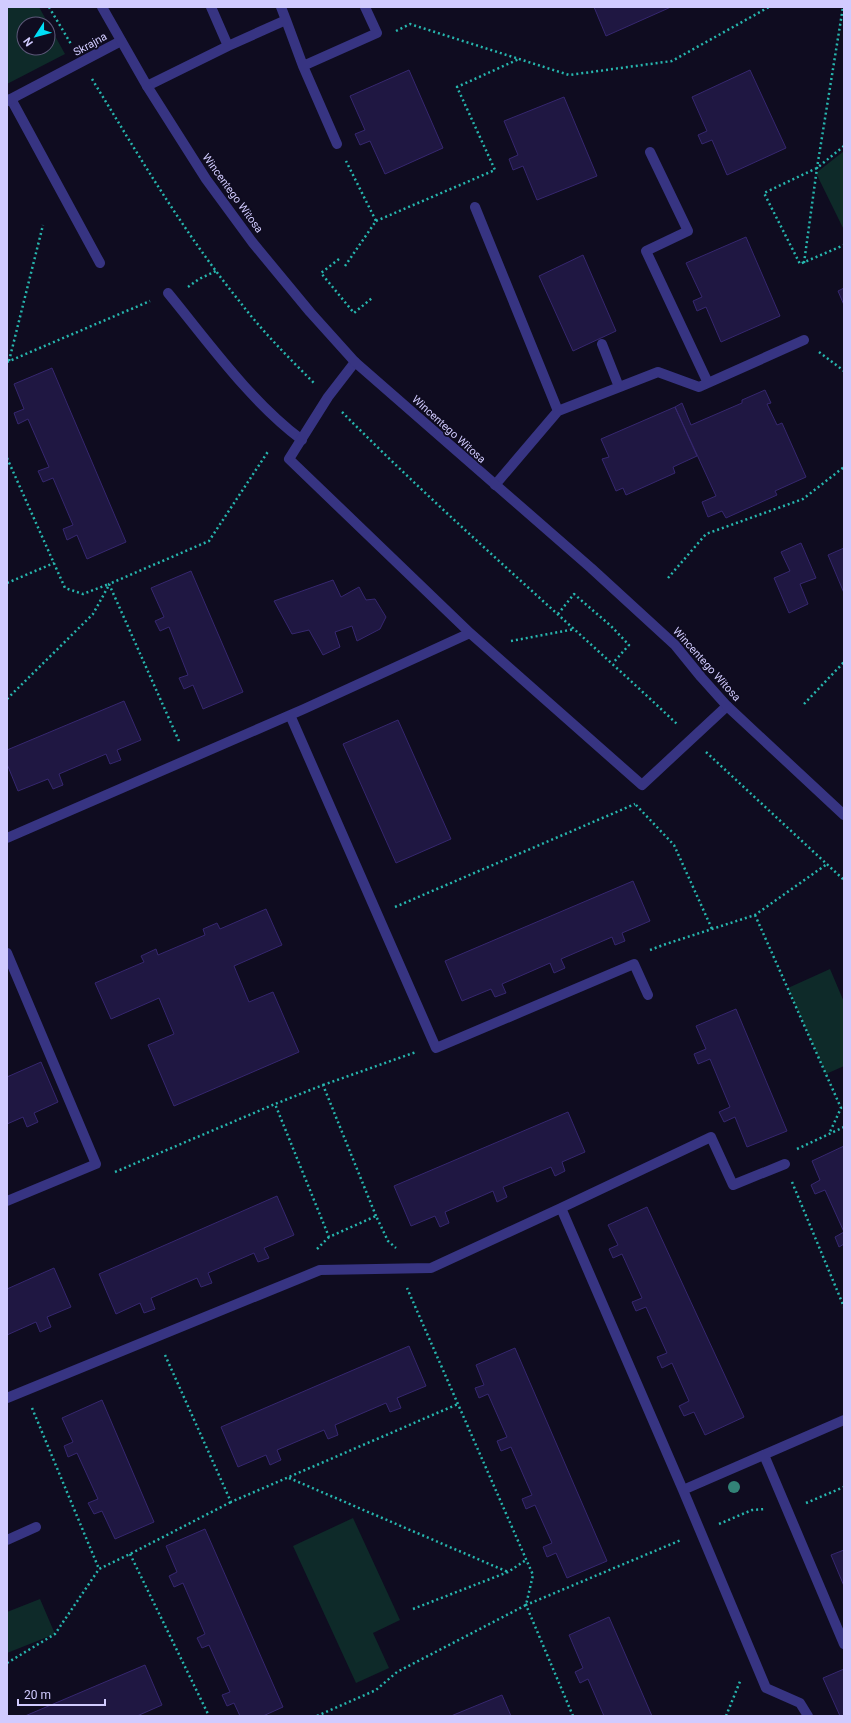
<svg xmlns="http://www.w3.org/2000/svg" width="851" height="1723" font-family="Roboto,sans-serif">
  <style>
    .green { fill: #0e2a29; fill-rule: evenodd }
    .building { fill: #1f1742; stroke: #36276f }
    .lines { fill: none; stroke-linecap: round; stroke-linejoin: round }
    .path { stroke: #27b6ae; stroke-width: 2.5; stroke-dasharray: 2 3; stroke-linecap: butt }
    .service { stroke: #373482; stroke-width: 10 }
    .minor { stroke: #373482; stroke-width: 10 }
    .tertiary { stroke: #373482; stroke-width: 10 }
    .tree { fill: #338377 }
    .labels { text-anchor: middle; stroke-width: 3.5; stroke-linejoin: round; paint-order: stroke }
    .street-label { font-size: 11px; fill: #d1cbff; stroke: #0f0c20 }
  </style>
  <rect width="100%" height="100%" fill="#0f0c20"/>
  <path class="green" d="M7,7h32l26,47 -58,30zM24,24h24v24h-24z
    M844,151v79l-28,-57z
    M830,969l14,33v64l-18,8 -38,-86z
    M353,1518l47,102 -27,13 16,35 -33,15 -63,-137z
    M40,1599l15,35 -48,19v-41z"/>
  <path class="building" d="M594,7h77l-65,29z
    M409,70l34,78 -58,26 -15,-33 -10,4 -5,-11 10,-4 -15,-34z
    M750,70l36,78 -59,27 -15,-35 -10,4 -4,-9 9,-4 -15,-34z
    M564,97l33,79 -60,24 -14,-34 -10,4 -4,-11 9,-4 -14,-34z
    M746,237l34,79 -59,26 -15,-35 -9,4 -4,-10 9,-4 -16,-34z
    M583,255l33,76 -43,20 -34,-75z
    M844,288v17l-6,-14z
    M52,368l74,174 -39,17 -10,-24 -10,5 -4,-11 10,-4 -20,-47 -10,4 -5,-11 11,-4 -21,-48 -10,5 -4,-11 10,-4 -10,-25z
    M765,390l6,13 -4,1 10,21 5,-2 24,54 -31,14 2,4 -51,23 -4,-7 -14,6 -6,-15 14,-6 -41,-89 7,-4 9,22 51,-22v-3z
    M675,407l22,49 -24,11 2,6 -49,22 -3,-7 -7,3 -14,-32 7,-2 -8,-18z
    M801,543l15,35 -16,6 8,20 -19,9 -15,-35 16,-7 -9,-19z
    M844,548v45l-16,-38z
    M191,571l52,121 -40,17 -10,-24 -9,4 -5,-11 9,-3 -19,-48 -9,4 -5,-10 9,-4 -13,-29z
    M333,580l8,17 18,-10 7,13 9,-1 11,18 -6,12 -23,12 -5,-15 -17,6 5,15 -17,8 -14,-25 -17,4 -18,-33z
    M124,701l17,39 -24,10 4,10 -11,4 -4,-10 -47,20 4,11 -10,4 -5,-10 -30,12 -11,-27v-14z
    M398,720l53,119 -55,24 -53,-119z
    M633,881l17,40 -28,12 3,8 -10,4 -3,-8 -51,22 4,9 -11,5 -4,-10 -48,21 4,9 -11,4 -4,-8 -29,12 -17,-40z
    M266,909l16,36 -48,21 15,36 24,-10 26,60 -125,54 -26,-61 26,-11 -15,-36 -48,21 -16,-36 49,-21 -3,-6 15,-7 2,6 47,-20 -2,-6 14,-6 3,6z
    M736,1009l51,122 -40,16 -12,-30 -11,5 -5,-10 11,-5 -20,-48 -12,5 -4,-10 12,-5 -10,-23z
    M41,1062l17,40 -24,11 4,9 -11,5 -4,-10 -16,7v-47z
    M568,1112l17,40 -23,10 3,9 -10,5 -4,-9 -48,20 4,10 -10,5 -4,-11 -48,21 4,11 -9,4 -5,-11 -24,10 -17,-40z
    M844,1146v98l-5,3 -4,-10 9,-5 -19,-42 -10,4 -4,-9 9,-5 -8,-19z
    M277,1196l17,39 -30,13 5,10 -11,4 -4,-9 -46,20 4,10 -11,4 -4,-9 -46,20 4,11 -11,4 -4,-10 -24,11 -17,-40z
    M647,1207l97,210 -39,18 -11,-23 -10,4 -5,-10 10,-5 -17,-38 -10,5 -5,-11 10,-4 -21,-46 -10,4 -4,-9 10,-4 -20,-44 -9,4 -4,-9 9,-4 -10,-20z
    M54,1268l17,39 -24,10 4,10 -11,5 -4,-10 -29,13v-46z
    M409,1346l17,40 -29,12 4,10 -11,4 -4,-9 -51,22 3,10 -10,4 -4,-9 -47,20 4,10 -11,5 -4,-10 -28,12 -17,-40z
    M515,1348l92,213 -40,17 -11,-25 -9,4 -4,-10 9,-4 -17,-38 -9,4 -4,-10 10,-4 -21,-48 -10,4 -4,-10 10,-4 -19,-43 -9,4 -4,-10 9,-3 -8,-20z
    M102,1400l52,122 -39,17 -13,-28 -8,3 -6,-11 10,-4 -21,-46 -9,4 -4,-11 9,-4 -11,-24z
    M205,1529l78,178 -20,9h-23l-6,-13 -7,3 -5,-11 8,-3 -21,-47 -7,3 -5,-10 8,-4 -22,-51 -9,4 -5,-11 8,-4 -11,-26z
    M844,1550v36l-13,-31z
    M609,1617l43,99h-48l-16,-37 -8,4 -5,-11 8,-4 -14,-33z
    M145,1665l17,40 -25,11h-112z
    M844,1669v47h-4l-17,-38z
    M502,1695l9,21h-60z"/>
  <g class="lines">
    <path class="path" d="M49,7l22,37
      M396,31l14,-7 159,51 103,-14 97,-54
      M92,79c47,77 92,154 148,223 22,29 48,55 74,81
      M844,146l-27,22 -53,25 36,71 44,-19
      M376,221l119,-51 -38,-83 62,-28
      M339,259l-18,14 33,40 18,-15
      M804,263l13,-95 26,-161
      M345,266l31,-45 -30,-60
      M188,287l11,-8 17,-8
      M819,352l25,19
      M9,361l34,-136
      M7,362l143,-61
      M342,412c108,109 225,208 336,313
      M7,458l58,130 18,6 26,-10
      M668,578l38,-44 97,-35 41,-32
      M7,583l47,-20
      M558,614l16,-20 37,32 18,19 -16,18
      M511,641l64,-12
      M7,699l86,-85 16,-29
      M804,704l40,-42
      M179,741l-70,-157 100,-43 60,-91
      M706,752l138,128
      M636,805l38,40 38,84
      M395,907l240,-103
      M755,915l86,193 -12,26
      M650,950l16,-6 89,-29 72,-51
      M323,1085l93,-33
      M797,1149l47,-22
      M115,1172l160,-68
      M792,1182l52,125
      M376,1216l-53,-131 -48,19 54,133 47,-21 12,25 8,7
      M317,1249l12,-12
      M165,1355l66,147 227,-98
      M32,1408l67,161
      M289,1478l219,94
      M806,1503l38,-16
      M719,1524l33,-14 13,-1
      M130,1554l79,162
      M413,1609l95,-37 18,-12
      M7,1663l48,-29 44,-65 31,-15 101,-52
      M317,1716l59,-26 21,-18 129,-67 7,-30 -126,-287
      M573,1716l-47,-111 155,-65
      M726,1716l15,-37"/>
    <path class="service" d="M11,99l89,164
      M168,293c41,50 82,108 134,147"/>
    <path class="minor" d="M211,7l17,39
      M281,7l5,13
      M303,66l74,-33 -12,-26
      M147,86l81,-40 58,-26 17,46 34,78
      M7,101l114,-60
      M650,152l38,79 -42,20 62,132
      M475,207l83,204
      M602,344l17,43
      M355,362l-27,35 -39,62 181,174
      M495,485l63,-74 100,-39 41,15 105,-47
      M290,715l146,333 198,-84 14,31
      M7,838l297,-129 166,-76 172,152 85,-79
      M7,953l89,211 -89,37
      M561,1208l150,-71 22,48 52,-21
      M7,1398l313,-128 111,-2 130,-60 122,282 161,-70
      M764,1455l80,189
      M683,1490l83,198 34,15 8,13
      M7,1540l29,-13"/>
    <path class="tertiary" d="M102,7l45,79 59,93 47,64 57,69 45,50 236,206 84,77 26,32 26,29 117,109"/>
  </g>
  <circle class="tree" cx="734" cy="1487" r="6"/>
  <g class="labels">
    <g class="street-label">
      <text transform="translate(90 44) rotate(-29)" y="4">Skrajna</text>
      <text transform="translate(233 193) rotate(54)" y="4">Wincentego Witosa</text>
      <text transform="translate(449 429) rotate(42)" y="4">Wincentego Witosa</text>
      <text transform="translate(707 664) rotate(48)" y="4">Wincentego Witosa</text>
    </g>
  </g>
  <rect width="851" height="1723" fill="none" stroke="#d1cbff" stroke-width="16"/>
  <g transform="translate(36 36) rotate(234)"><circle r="19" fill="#0f0c20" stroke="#5d5879"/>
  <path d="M0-3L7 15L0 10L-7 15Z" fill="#00def6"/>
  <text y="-6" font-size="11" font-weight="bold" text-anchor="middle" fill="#d1cbff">N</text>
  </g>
  <path d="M18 1699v6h87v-6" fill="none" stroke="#d1cbff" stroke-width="2"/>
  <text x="24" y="1699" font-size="12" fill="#d1cbff" stroke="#0f0c20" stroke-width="3" paint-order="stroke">20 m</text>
</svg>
